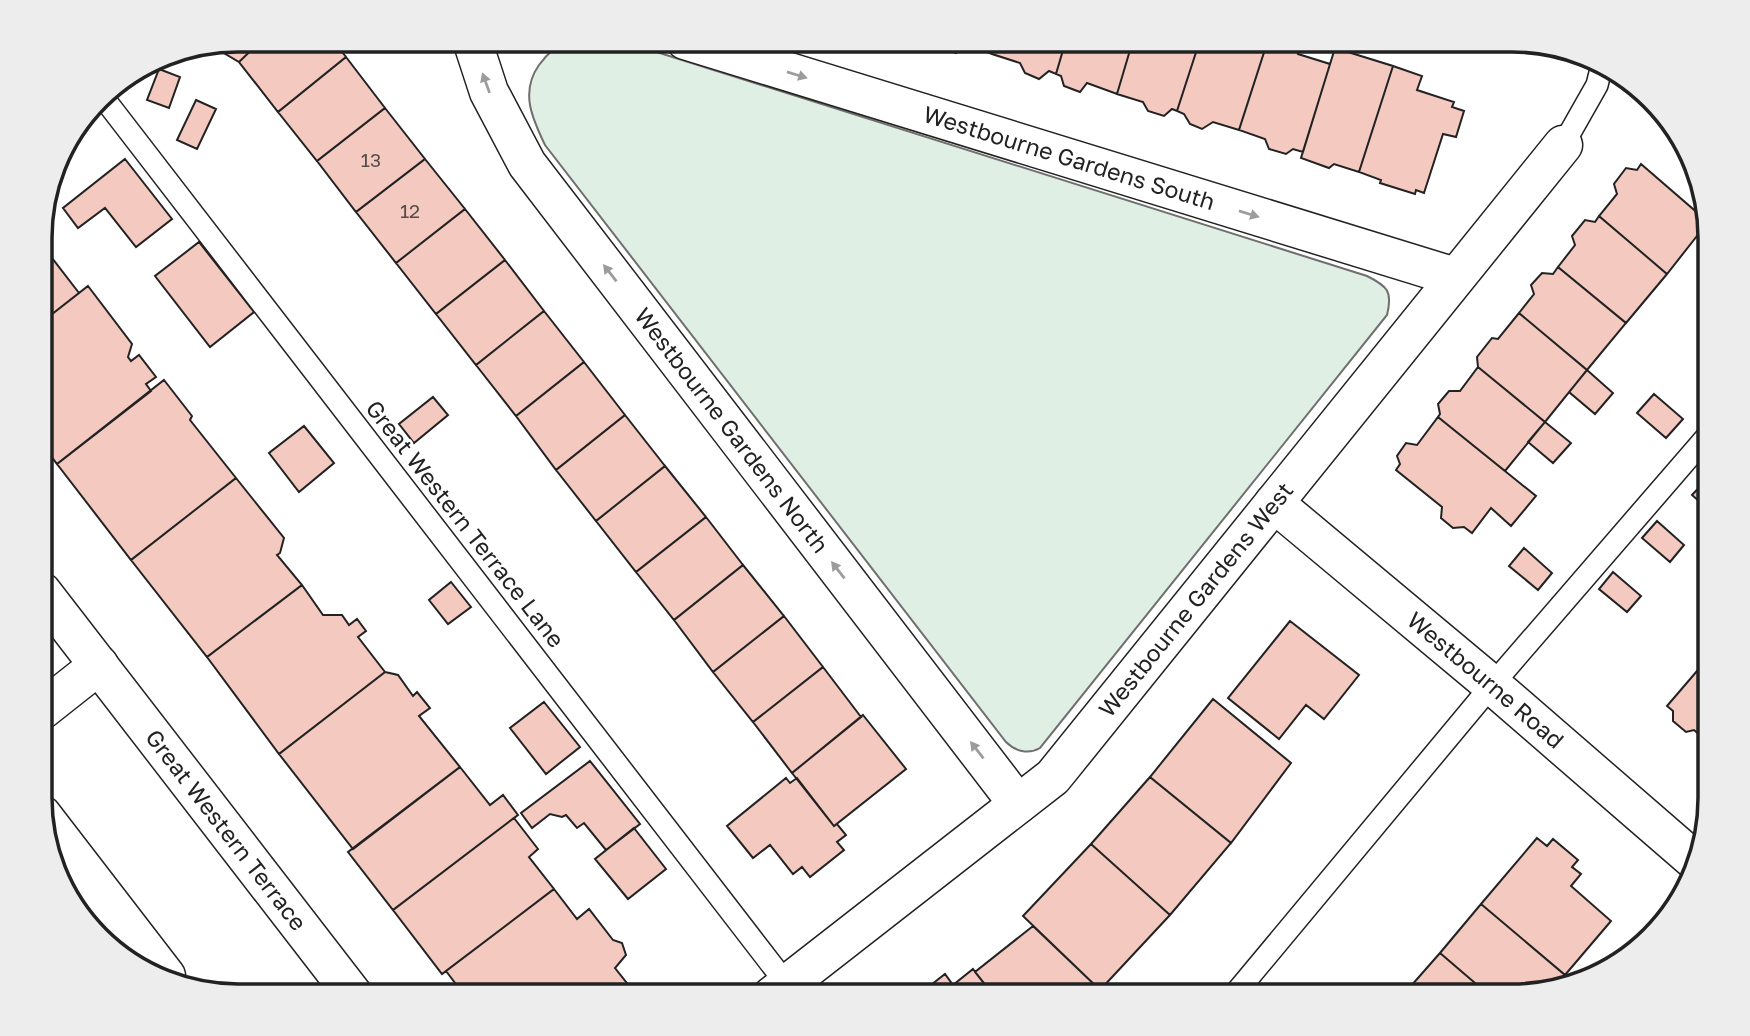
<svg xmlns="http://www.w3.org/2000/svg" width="1750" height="1036" font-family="'Golos Text',sans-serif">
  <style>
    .green { fill: #e0efe3; stroke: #6f6f6f; stroke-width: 2 }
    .building { fill: #f3c9c0; stroke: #222; stroke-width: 2 }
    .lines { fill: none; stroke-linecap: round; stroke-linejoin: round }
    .lane-casing { stroke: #222; stroke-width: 24 }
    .street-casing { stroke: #222; stroke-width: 41 }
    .primary-casing { stroke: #222; stroke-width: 41 }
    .lane { stroke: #fff; stroke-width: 21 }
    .street { stroke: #fff; stroke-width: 38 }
    .primary { stroke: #fff; stroke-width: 38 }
    .oneway { fill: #9c9c9c }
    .labels { text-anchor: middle; stroke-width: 5; stroke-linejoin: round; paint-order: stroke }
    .number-label { font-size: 19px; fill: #564c4a }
    .street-label { font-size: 23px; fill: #222; stroke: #fff }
    .rim { fill: none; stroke: #222; stroke-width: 3.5 }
  </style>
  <rect width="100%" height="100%" fill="#fff"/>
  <path class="green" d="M569,40l56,2 742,234c20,10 26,15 20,39l-347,433c-12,7 -25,3 -34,-6l-461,-597c-13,-27 -25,-53 -6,-80 8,-11 18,-20 30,-25z"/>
  <path class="building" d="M239,40h23l-23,22 -27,-16z
    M262,40h71l13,17 -68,55 -39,-50z
    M939,40h57l-4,14 -25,-9 -11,8 -15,-6z
    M996,40h70l-10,34 -7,-3 -10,8 -14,-6 -5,-10 -28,-9z
    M1066,40h67l-16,54 -30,-11 -7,9 -16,-6 -3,-10 -5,-2z
    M1133,40h67l-23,71 -5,-2 -8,7 -16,-5 -5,-9 -26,-8z
    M1200,40h68l-29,90 -26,-8 -11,7 -12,-5 -6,-10 -7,-3z
    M1268,40h34l-4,14 32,10 -27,88 -10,-3 -7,5 -17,-5 -4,-10 -26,-9z
    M1335,48l58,18 -34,106 -25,-8 -5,4 -28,-10z
    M346,57l39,51 -68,53 -39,-49z
    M1393,66l29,10 -5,14 37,12 -2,5 12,4 -8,26 -13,-3 -19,59 -8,-3 -1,4 -35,-11 1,-3 -22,-8z
    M159,69l21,8 -11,31 -22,-8z
    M196,100l20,9 -19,40 -20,-9z
    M385,108l40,51 -69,53 -39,-51z
    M125,159l47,60 -36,28 -31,-39 -27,20 -15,-20z
    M425,159l40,50 -69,54 -40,-51z
    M1641,164l67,58 -41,52 -68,-58 18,-22 -3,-10 12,-16 11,2z
    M465,209l40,51 -69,54 -40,-51z
    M1599,216l68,58 -41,49 -68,-56 17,-22 -3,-9 13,-16 10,2z
    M199,242l55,70 -44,35 -55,-71z
    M42,245l37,48 -37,29z
    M505,260l39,51 -68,54 -40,-51z
    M1558,267l68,56 -39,47 -68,-57 15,-19 -3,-9 11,-12 11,1z
    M88,286l44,58 -4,13 3,4 8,-6 17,22 -10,7 5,7 -94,73 -15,-20v-122z
    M544,311l40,51 -68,54 -40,-51z
    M1519,313l68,57 -42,52 -67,-55 -1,-10 15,-19 6,1z
    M1709,327v20l-10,-8z
    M584,362l41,53 -69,55 -40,-54z
    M1478,367l67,55 -40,49 -67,-54 2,-3 -2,-10 11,-13h11z
    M1587,370l26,23 -18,21 -26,-22z
    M164,380l28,36 -2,4 46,58 -105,82 -74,-96z
    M1654,394l29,25 -17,19 -29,-25z
    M433,397l15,18 -34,28 -15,-19z
    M625,415l40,51 -69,55 -40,-51z
    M1438,417l98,79 -25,30 -20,-18 -19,25 -8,-6 -11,1 -12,-10 1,-11 -46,-37 4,-6 -3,-8 9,-13 11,2z
    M1545,422l26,21 -18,20 -25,-21z
    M304,426l30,37 -35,29 -30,-39z
    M665,466l41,51 -70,55 -40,-51z
    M236,478l48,60 -4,15 -3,2 25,30 -95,72 -76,-97z
    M1708,478l1,1v31l-17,-15z
    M706,517l37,48 -69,55 -38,-48z
    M1657,521l27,24 -14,17 -28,-24z
    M1524,548l28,25 -14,17 -29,-24z
    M743,565l41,51 -71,56 -39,-52z
    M1613,572l28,24 -14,16 -28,-23z
    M451,582l20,25 -23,17 -19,-24z
    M302,585l21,30h19l7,10 8,-6 9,12 -8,6 27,35 -106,82 -72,-97z
    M784,616l39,51 -70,55 -40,-50z
    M1290,621l69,54 -35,44 -18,-14 -27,34 -51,-41z
    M1709,657v86l-15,-13 -8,2 -13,-11v-10l-6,-5z
    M823,667l38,50 -69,56 -39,-51z
    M385,672l13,3 15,21 4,-4 13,16 -11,8 41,51 -107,82 -74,-95z
    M1213,699l78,64 -60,80 -81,-66z
    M544,702l36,45 -34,27 -36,-46z
    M863,715l43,54 -72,57 -42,-53z
    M590,761l50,63 -34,26 -22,-27 -7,5 -11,-13 -4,2 -12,-3 -18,14 -11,-15z
    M460,767l30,38 13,-10 15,20 -125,95 -45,-58z
    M1150,777l81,66 -61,72 -79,-71z
    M786,778l4,5 7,-5 37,48 3,-2 9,11 -9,7 7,8 -34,27 -8,-10 -9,7 -23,-29 -17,13 -26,-32z
    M514,818l24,31 -9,8 25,32 -112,85 -49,-64z
    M634,828l32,41 -38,30 -33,-40z
    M1537,838l10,8 6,-7 25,21 -6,7 9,7 -10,12 40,35 -46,54 -84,-71z
    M1091,844l79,71 -70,75 -77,-74z
    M554,889l23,30 12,-10 24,31 9,3 4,12 -11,13 15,19 -9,9h-156l-19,-25z
    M1481,904l84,71 -9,11 -32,9h-35l-49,-42z
    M1033,926l67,64 -6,5 -100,1 -19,-24z
    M1440,953l49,42h-86z
    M973,969l21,27h-77l28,-22 8,11z"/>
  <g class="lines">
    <defs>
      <path id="lane" d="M102,96l690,895
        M1563,145l34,-60 5,-20
        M1234,995l258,-310 217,-251"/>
      <g id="street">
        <path id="s1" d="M472,40l17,52 38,72 491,640"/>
        <path id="s2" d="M685,40l770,237"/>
        <path id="s3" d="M1274,503l218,182 202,175"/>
        <path id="s4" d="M42,592l312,404"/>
        <path d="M42,710l57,-45"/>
        <path id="s5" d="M772,996l281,-219 510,-632"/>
      </g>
      <path id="primary" d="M42,815l124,161"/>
    </defs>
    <use href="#lane" class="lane-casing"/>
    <use href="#street" class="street-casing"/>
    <use href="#primary" class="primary-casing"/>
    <use href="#lane" class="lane"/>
    <use href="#street" class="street"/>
    <use href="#primary" class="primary"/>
  </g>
  <defs><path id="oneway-solid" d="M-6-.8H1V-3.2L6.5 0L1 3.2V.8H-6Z" transform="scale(1.75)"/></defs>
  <g class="oneway">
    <use href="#oneway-solid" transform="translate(797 75) rotate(17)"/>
    <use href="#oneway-solid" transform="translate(486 83) rotate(-110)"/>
    <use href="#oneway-solid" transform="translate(1249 214) rotate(17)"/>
    <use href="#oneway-solid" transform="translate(610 273) rotate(-128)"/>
    <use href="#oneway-solid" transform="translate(838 570) rotate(-128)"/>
    <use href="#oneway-solid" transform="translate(977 750) rotate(-128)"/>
  </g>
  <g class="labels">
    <g class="number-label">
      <text x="371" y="167">13</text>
      <text x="410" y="218">12</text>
    </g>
    <g class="street-label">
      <text dy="8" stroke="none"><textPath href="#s2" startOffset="402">Westbourne Gardens South</textPath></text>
      <text dy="8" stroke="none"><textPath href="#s1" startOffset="472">Westbourne Gardens North</textPath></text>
      <text transform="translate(465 524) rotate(52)" y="8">Great Western Terrace Lane</text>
      <text dy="8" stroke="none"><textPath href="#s5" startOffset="584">Westbourne Gardens West</textPath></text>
      <text dy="8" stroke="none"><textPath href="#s3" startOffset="276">Westbourne Road</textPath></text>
      <text dy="8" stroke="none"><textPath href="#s4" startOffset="301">Great Western Terrace</textPath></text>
    </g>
  </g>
  <path d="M0 0H1750V1036H0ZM238 52H1512A186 186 0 0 1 1698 238V798A186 186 0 0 1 1512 984H238A186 186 0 0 1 52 798V238A186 186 0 0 1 238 52Z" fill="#ededed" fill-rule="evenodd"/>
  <path class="rim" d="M238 52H1512A186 186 0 0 1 1698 238V798A186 186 0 0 1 1512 984H238A186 186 0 0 1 52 798V238A186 186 0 0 1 238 52Z"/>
</svg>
